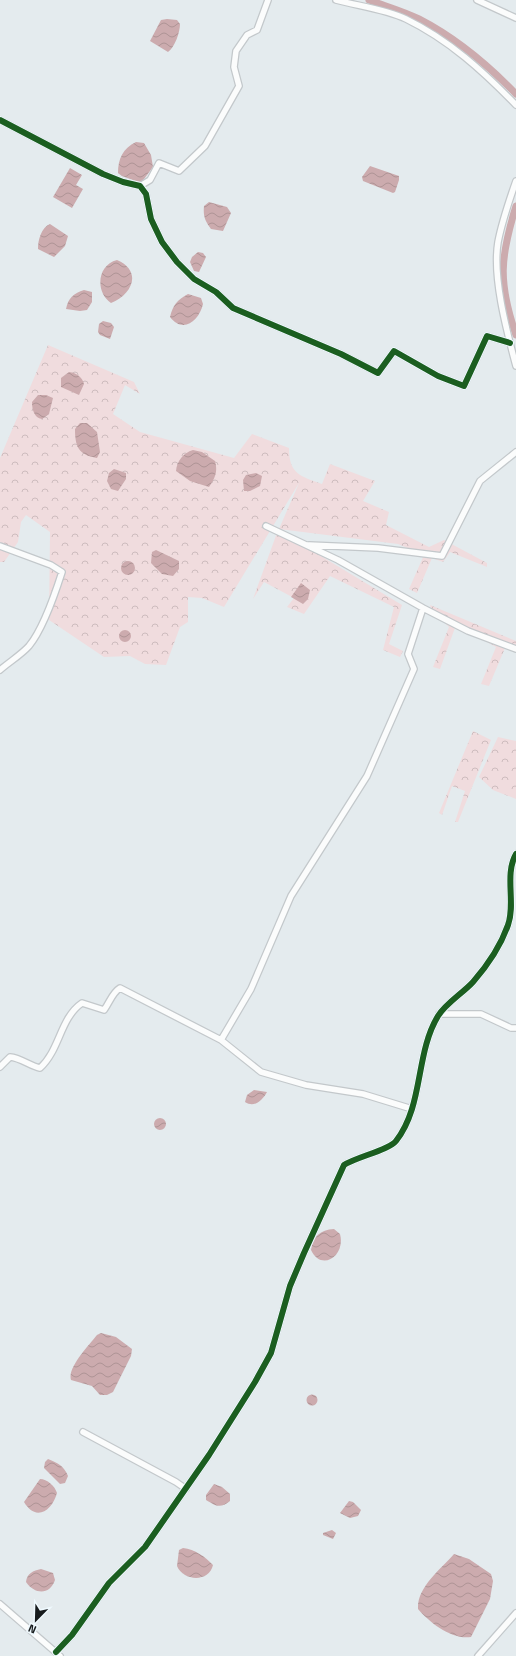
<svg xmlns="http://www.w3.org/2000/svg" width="516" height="1656" font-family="'Titillium Web',sans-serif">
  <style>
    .forest { fill: url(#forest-crowns) }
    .water { fill: url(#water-waves) }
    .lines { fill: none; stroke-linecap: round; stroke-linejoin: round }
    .canal { stroke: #ccabae; stroke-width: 7 }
    .street-casing { stroke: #c3c8cb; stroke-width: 8 }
    .street { stroke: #fbfcfc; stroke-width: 5.5 }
    .cycleway-casing { stroke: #eff9fe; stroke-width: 8 }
    .cycleway { stroke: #1b5e20; stroke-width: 6 }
  </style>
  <defs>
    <pattern id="forest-crowns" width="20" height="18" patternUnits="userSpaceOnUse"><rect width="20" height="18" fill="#f0dcde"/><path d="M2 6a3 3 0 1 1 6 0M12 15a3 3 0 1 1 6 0" fill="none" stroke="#cdbcbe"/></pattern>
    <pattern id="water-waves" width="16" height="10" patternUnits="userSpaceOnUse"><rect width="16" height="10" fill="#ccabae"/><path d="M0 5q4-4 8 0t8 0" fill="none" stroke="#ae9395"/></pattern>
  </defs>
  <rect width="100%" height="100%" fill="#e4ebee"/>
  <path class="forest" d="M48,345l86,37 6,12 -15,-9 -12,29 27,18 94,26 18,-24 37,14c0,26 11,28 33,36l8,-20 45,17 -12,20 26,11 -3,13 43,22 15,-7 43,23v4l-37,-15 -7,10 -11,-4 -15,35 -8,-4 15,-34 -26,-11 -119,-15 20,-46 -75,124 -22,-9 -14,-1v25l-8,5 -14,38 -21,-1 -15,-8 -26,1 -55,-37 1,-88 -24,-17 -5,7 -3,20 -14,20h-4v-104z
    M278,530l124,75 -13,39 14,7 -3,6 -17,-7 11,-43 -64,-31 -26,38 -17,-7 7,-9 -30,-16 -11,17z
    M430,605l86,36v11l-11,-4 -16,38 -8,-2 15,-37 -40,-22 -16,44 -7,-2 16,-40 -17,-16z
    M473,731l18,9 -33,82h-3l10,-31 -13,-5 -10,29 -3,-2z
    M498,737l18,4v58l-23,-9 -14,-13z"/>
  <path class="water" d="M167,19l10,1 3,4c0,8 -5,23 -12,28l-18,-11 11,-21z
    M136,142l8,1 7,12 2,12 -12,16 -19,-7 -4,-3c0,-14 5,-25 18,-31z
    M370,166l29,10v4l-4,12 -2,1 -30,-12 -1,-4z
    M70,168l12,7 -6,10 7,4 -11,19 -19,-11z
    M209,202l18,5 4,6 -8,18 -12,-2c-6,-8 -8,-13 -7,-23z
    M50,224l18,12 -3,10 -11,11 -16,-8c0,-9 3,-21 12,-25z
    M198,252l5,1 3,4 -7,15 -5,-1 -4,-9 2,-5z
    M117,260c26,11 15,35 -6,43 -16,-11 -14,-38 6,-43z
    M84,290l8,2v10l-5,8 -7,1 -14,-2c2,-11 8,-16 18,-19z
    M188,294l13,4 2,6c-4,17 -20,30 -33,13 3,-12 7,-17 18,-23z
    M103,321l8,2 3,4 -4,12 -10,-4 -2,-3 1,-8z
    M69,372c8,1 13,5 15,12l-5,11 -18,-8v-9z
    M38,395h8l7,3 -4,16 -7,5c-8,-1 -10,-10 -10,-17z
    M80,423h7l10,9 3,20 -3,6c-19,-3 -22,-12 -22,-29z
    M193,450l9,2 13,9c3,11 0,17 -6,26l-19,-6 -14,-10c1,-10 7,-18 17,-21z
    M114,469l12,4v6l-8,12 -7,-2 -4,-8 2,-8z
    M256,473l6,3 -2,10 -10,5h-6l-1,-11 3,-5z
    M156,550l23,11v8l-6,7 -11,-2 -11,-11 1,-11z
    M121 568a7 7 0 1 1 14 0a7 7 0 1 1-14 0Z
    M301,583l9,7 -2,9 -5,5 -12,-7z
    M119 636a6 6 0 1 1 12 0a6 6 0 1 1-12 0Z
    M254,1090l13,2c-5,9 -13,16 -22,10l2,-7z
    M154 1124a6 6 0 1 1 12 0a6 6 0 1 1-12 0Z
    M334,1229l6,5c6,22 -19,38 -29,16 2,-14 9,-20 23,-21z
    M101,1333l15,4 16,12 -1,7 -18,36 -6,3h-7l-8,-9 -21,-6c-4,-12 18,-35 26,-45z
    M306.5 1400a5.5 5.5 0 1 1 11 0a5.5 5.5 0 1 1-11 0Z
    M48,1459c10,4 16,7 20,17l-3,7 -5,1 -16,-16 1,-6z
    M40,1479c7,0 15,7 17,14 -5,18 -21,29 -33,9z
    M214,1484l8,3 8,7v7c-10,8 -14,5 -24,-1v-5z
    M349,1501l4,1 8,8 -3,6 -8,2 -10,-5z
    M332,1530l4,3 -3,6 -10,-4v-2z
    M183,1548c12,1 22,9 30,17 -4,18 -30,16 -36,1l2,-16z
    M454,1554l15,5 22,15 2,7 -3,18 -19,38c-19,3 -41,-14 -53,-28 -1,-22 22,-39 36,-55z
    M41,1569l12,4 2,7c-5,15 -20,15 -29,2 1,-9 7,-11 15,-13z"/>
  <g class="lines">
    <path class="canal" d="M369,0c16,6 34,11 50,19 35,18 69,46 97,75
      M516,206c-16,52 -18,76 0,129"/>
    <defs>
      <path id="street" d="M336,0c22,6 49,9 70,19 43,21 77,52 110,86
        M477,0l39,18
        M0,120l103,54 20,8 17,4 6,8 5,25 11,23 15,20 17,17 22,13 17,16 108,46 37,19 16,-22 44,25 26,10 23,-50 23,7
        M516,181c-7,20 -14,40 -18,61 -6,35 9,90 18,124
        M140,186l10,-6 9,-17 20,8 26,-25 34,-60 -5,-19 2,-16 11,-16 10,-5 11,-30
        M266,526l72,34 85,48 45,23 48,18
        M309,545l69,3 64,8 38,-75 36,-29
        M0,546l51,19 11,7c-7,22 -19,57 -33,74 -8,9 -20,16 -29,24
        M439,1014h42l30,14h5
        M221,1040l30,-51 40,-93 76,-120 47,-107 -6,-15 15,-46
        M0,1067l10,-10c11,1 20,9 30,11 20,-18 20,-50 42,-65l22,7c6,-8 8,-17 16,-22l101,52 40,32 45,13 57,9 49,15
        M83,1432l93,50 10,7
        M0,1604l60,52
        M56,1652l16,-17 37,-52 36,-36 64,-92 46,-73 16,-29 19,-67 14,-33 40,-88c12,-8 45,-15 52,-24 28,-36 19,-87 42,-125 8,-13 25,-23 35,-34 14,-16 28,-37 35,-57 8,-22 -4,-50 8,-71
        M478,1656l38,-43"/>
    </defs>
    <use href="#street" class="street-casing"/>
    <use href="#street" class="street"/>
    <defs>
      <path id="cycleway" d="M0,120l103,54 20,8 17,4 6,8 5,25 11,23 15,20 17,17 22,13 17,16 108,46 37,19 16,-22 44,25 26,10 23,-50 23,7
        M56,1652l16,-17 37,-52 36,-36 64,-92 46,-73 16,-29 19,-67 14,-33 40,-88c12,-8 45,-15 52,-24 28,-36 19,-87 42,-125 8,-13 25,-23 35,-34 14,-16 28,-37 35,-57 8,-22 -4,-50 8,-71"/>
    </defs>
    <use href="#cycleway" class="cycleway-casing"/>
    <use href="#cycleway" class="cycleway"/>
  </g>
  <g transform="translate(36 1620) rotate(203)" stroke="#eff9fe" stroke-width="3" paint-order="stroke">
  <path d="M0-3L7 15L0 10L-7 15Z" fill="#171b1d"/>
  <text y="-6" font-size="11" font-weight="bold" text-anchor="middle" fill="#171b1d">N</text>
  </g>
</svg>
